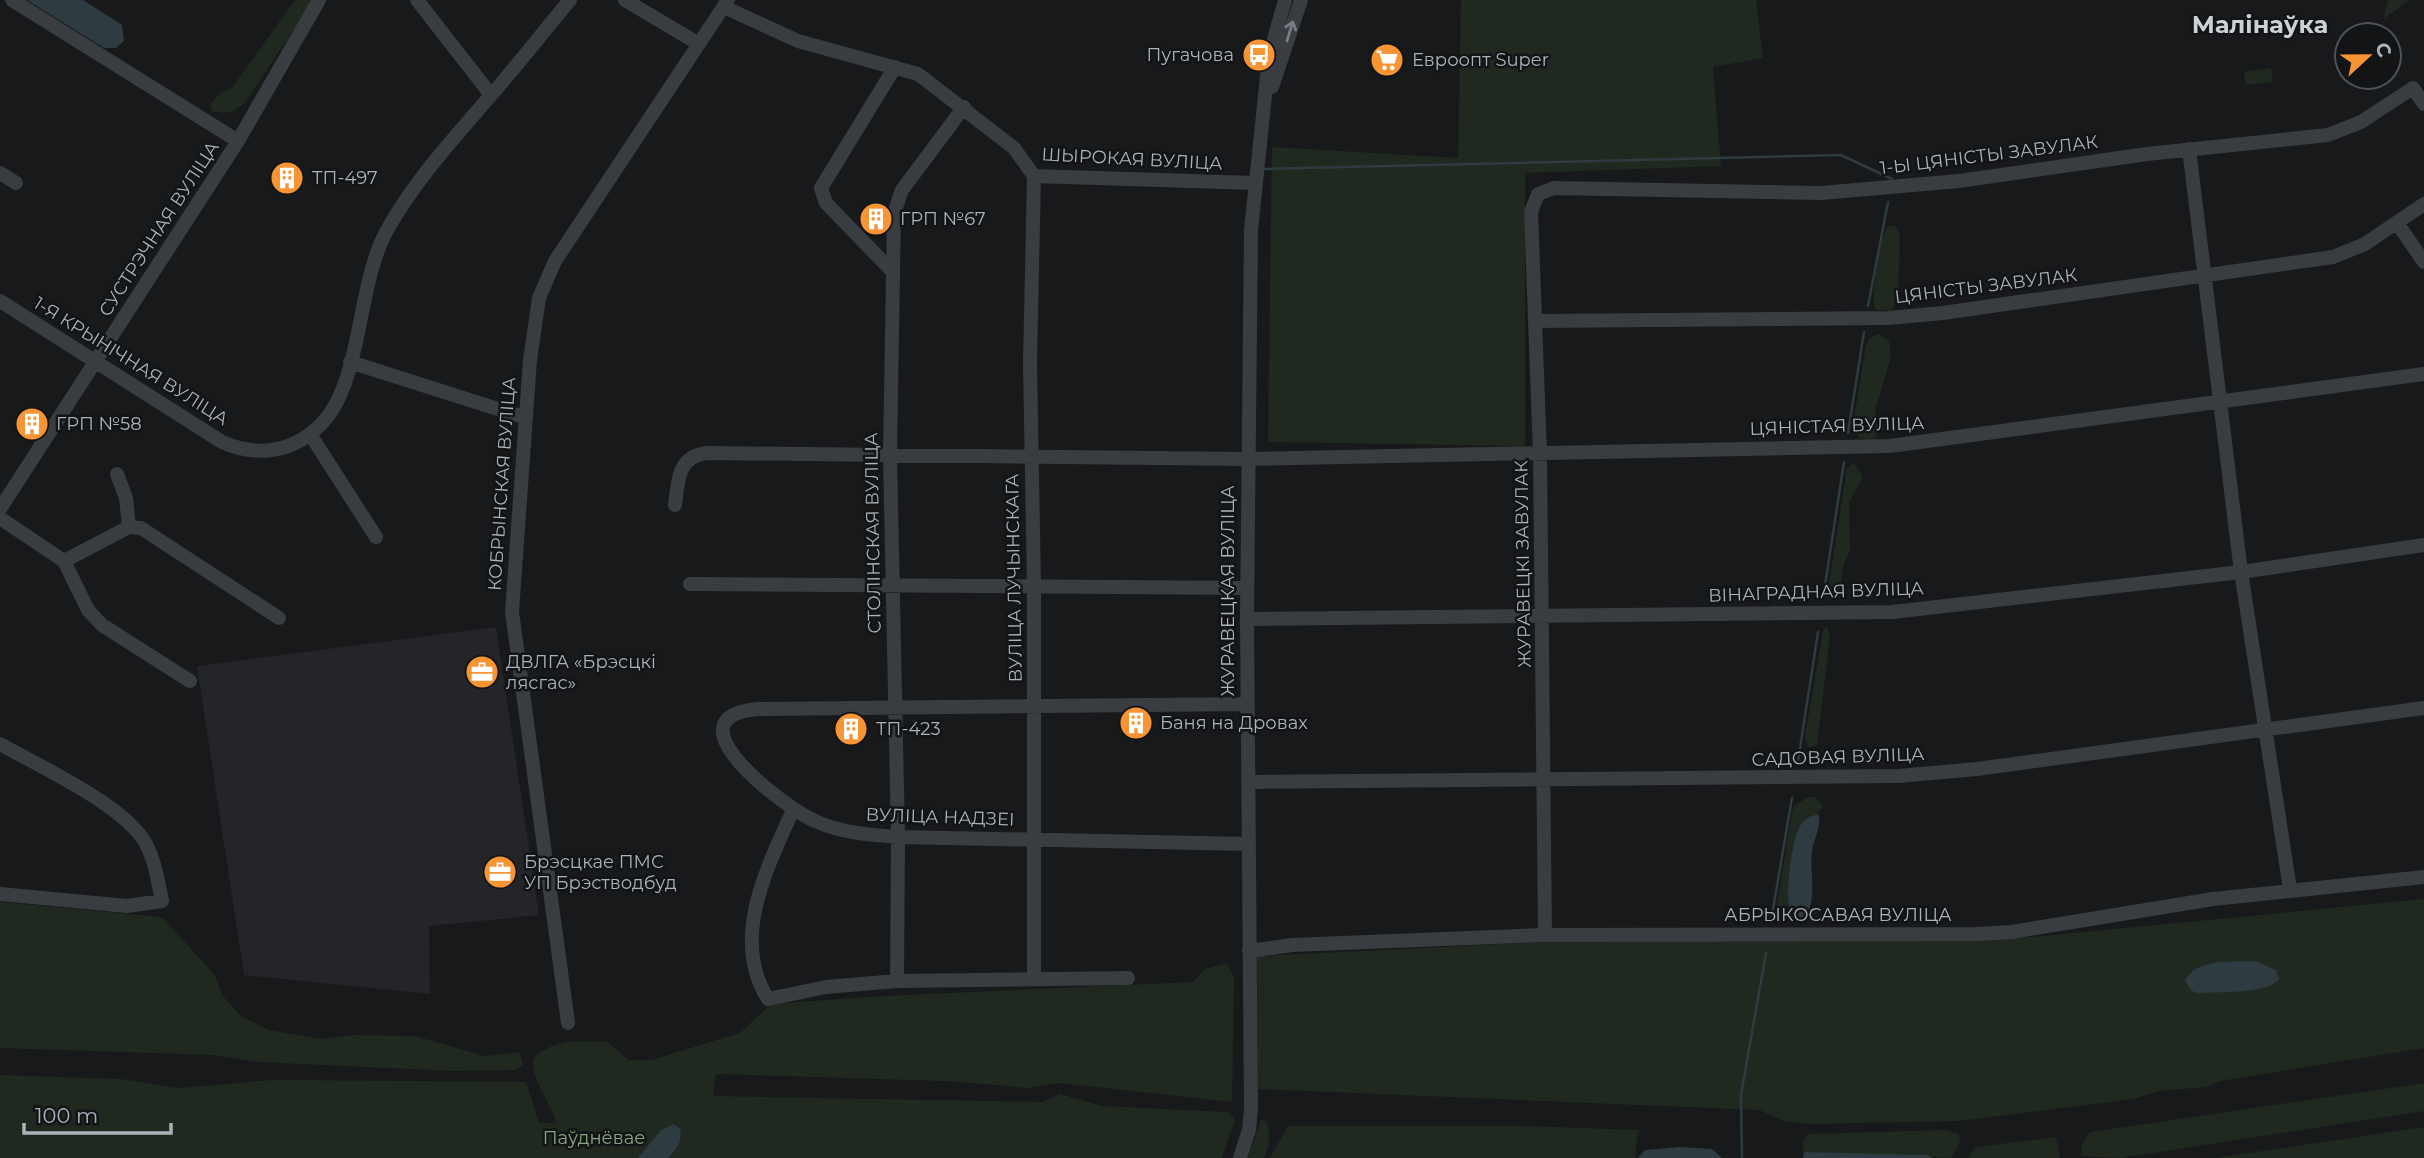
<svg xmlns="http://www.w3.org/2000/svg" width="2424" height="1158" font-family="Montserrat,sans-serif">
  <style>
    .built { fill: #242528 }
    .green { fill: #202920 }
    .water { fill: #2e3b40 }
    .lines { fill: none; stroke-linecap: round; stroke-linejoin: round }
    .stream { stroke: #2e3b40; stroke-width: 2.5 }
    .minor { stroke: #393c40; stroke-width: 14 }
    .oneway { stroke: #777d84 }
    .labels { text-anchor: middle; stroke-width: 5; stroke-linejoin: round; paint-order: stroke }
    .poi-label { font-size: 18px; fill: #aab2bb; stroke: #131416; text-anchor: start }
    .street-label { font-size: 18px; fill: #aab2bb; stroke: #131416 }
    .park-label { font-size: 18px; fill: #85a681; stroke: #131416 }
    .district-label { font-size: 24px; font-weight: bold; fill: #ccd1d7; stroke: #131416 }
  </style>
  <rect width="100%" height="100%" fill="#18191b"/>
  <path class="built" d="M496,627l43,288 -110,11 1,68 -186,-19 -47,-309z"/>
  <path class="green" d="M295,0h18l-68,103 -13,9h-20l-2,-7 10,-12 12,-5z
    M1461,0h295l7,58 -50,9 8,99 -196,7v273l-257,-4 4,-295 186,11z
    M2388,0h22l-27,19z
    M2271,68l2,14 -27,3 -2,-13z
    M1889,226h7l4,9 -2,63 -6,12h-16c-7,-12 3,-75 13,-84z
    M1878,334l11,7 2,16 -16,53 5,20 -7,10 -14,-2 -6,-13 13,-79 4,-8z
    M1854,463l9,14 -14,26 1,48 -6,12 -5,30 -6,4 -5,-7 19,-122z
    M1827,627l3,9 -13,109 -8,3 -4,-11 18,-107z
    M1808,797h7l8,9 -5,8 -5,1 -20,31 -6,63 -7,4 -3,-8 15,-92 2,-7z
    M2424,899v149l-204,33 -14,6 -48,4 -24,8 -175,22 -150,3 -22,-2 -28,-12 -501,-21 -1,-133 292,-14 462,-3z
    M0,902l162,15 53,58 7,20 18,20 28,15 54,9 31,-4 62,1 69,20 36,-4 3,13 -7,5 -63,1 -194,-9 -46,-7 -213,-7z
    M1227,963l7,15 -2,124 -173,-19 -30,5 -84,-7 -229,-7 -3,22 330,6 17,-8 42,12 126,6 7,8 -13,38h-1222v-83l121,4 57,9 95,-8 253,2 13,41h17c-6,-25 -24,-39 -23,-64 21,-21 47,-18 75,-17l20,18h23l89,-27 31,-29 111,-8 311,-14 12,-13z
    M2424,1083v28l-303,47 -40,-2v-10l9,-14z
    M1261,1120l5,1c6,13 3,24 -2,37h-16z
    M1288,1126h233l117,4 -3,28h-365z
    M2424,1127v31h-208z
    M1943,1130l14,3 4,6 -9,19 -148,-6 -2,-10 6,-8z
    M2056,1137l4,21h-93l9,-11z"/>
  <path class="water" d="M27,0h56l39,25 2,16 -8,7h-12z
    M1818,814c5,9 -5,26 -6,38 -3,20 7,50 -9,67l-11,1c-9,-12 -1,-80 8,-94 4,-7 10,-10 18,-12z
    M2255,961l21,9 3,9c-10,15 -63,13 -81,14l-6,-2 -7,-10c10,-23 50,-19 70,-20z
    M674,1124l6,5c3,12 -4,21 -12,29h-30l23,-28z
    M1681,1147l31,2 10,9h-84l7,-8z
    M1804,1152l124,3 5,3h-130z"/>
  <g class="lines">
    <path class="stream" d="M1264,169l577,-14 51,24
      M1868,306l20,-104
      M1848,433l16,-101
      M1823,598l21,-136
      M1798,761l20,-129
      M1771,921l21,-123
      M1742,1158l-1,-63 25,-142"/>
    <path class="minor" d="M12,0l226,141
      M417,0l74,95
      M625,0l74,44
      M724,7l74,34 120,33 96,74 20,28 220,7
      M1272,87l29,-87
      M2189,149l52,423 49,317
      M0,173l16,10
      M1034,176l-4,187 4,223v393
      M2397,223l27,39
      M891,270l-65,-67 -5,-15 74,-121
      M0,301l222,141c36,16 74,10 101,-20 39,-42 34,-136 63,-190 28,-51 68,-94 106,-138 27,-31 52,-63 78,-94
      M1535,321l353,-3 55,-5 390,-56 32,-13 59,-40
      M350,362l176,56
      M310,434l66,103
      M117,474l9,24 3,29
      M675,505c3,-23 2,-48 31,-52l541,6 643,-13 534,-72
      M0,509l238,-368 81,-141
      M0,518l64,43 24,49 14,15 88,56
      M64,561l65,-34 12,1 138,90
      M690,584l557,4
      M1247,619l646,-7 348,-40 183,-27
      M0,744c39,22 126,62 146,100 9,17 12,38 16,57l-35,5 -127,-12
      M1248,782l651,-6 78,-7 447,-61
      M793,810c-26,58 -63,129 -25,189l58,-12 71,-6 231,-3
      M1248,844l-350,-7c-28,-2 -57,-4 -83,-16 -30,-13 -151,-104 -57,-112l490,-5
      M1545,935l-5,-481 -9,-242 7,-18 16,-6 267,5 138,-12 188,-27 181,-19 33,-13 52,-34 11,16
      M1249,951l43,-6 253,-10 431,-1 36,-2 201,-33 211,-22
      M897,981l1,-144 -8,-382 4,-242 8,-23 62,-83
      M568,1023l-56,-411 18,-252 9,-62 16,-37 173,-261
      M1240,1158l9,-28 2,-22 -4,-489 4,-389 18,-173 16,-57"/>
  </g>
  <defs><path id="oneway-shaft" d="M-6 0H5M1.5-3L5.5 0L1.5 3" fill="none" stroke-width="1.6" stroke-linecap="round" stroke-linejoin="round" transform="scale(1.75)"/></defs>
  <use class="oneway" href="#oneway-shaft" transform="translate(1290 31) rotate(-73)"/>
  <defs>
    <symbol id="bus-disc" viewBox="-11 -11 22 22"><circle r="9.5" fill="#f79434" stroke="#131416"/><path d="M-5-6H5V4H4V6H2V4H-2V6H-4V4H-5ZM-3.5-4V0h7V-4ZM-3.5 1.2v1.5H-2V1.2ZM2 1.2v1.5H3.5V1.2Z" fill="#fff"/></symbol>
    <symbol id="supermarket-disc" viewBox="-11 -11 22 22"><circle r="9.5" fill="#f79434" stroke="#131416"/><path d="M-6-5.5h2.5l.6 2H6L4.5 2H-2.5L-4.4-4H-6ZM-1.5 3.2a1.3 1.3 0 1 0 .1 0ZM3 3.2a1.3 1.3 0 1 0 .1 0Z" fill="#fff"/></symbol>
    <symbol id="building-disc" viewBox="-11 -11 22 22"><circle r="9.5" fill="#f79434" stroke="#131416"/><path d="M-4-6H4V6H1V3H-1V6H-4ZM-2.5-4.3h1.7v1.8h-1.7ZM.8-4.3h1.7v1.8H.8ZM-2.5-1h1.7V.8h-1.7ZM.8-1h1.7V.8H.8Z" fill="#fff"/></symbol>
    <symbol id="office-disc" viewBox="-11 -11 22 22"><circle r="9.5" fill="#f79434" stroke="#131416"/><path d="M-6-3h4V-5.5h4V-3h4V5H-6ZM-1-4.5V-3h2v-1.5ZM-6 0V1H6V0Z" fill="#fff"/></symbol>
  </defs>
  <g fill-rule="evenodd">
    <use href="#bus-disc" x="1240" y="36" width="38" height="38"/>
    <use href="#supermarket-disc" x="1368" y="41" width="38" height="38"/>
    <use href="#building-disc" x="268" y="159" width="38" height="38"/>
    <use href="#building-disc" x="857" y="200" width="38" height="38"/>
    <use href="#building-disc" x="13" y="405" width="38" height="38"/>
    <use href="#office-disc" x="463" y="653" width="38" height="38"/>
    <use href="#building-disc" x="1117" y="704" width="38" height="38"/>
    <use href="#building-disc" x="832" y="710" width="38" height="38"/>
    <use href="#office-disc" x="481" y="853" width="38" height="38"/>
  </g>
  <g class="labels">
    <g class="poi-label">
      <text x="1234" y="61" text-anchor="end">Пугачова</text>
      <text x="1412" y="66">Евроопт Super</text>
      <text x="312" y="184">ТП-497</text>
      <text x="900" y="225">ГРП №67</text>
      <text x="56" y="430">ГРП №58</text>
      <text x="506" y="668">ДВЛГА «Брэсцкі<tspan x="506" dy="21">лясгас»</tspan></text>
      <text x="1160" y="729">Баня на Дровах</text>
      <text x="876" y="735">ТП-423</text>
      <text x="524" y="868">Брэсцкае ПМС<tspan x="524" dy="21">УП Брэстводбуд</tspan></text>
    </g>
    <g class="street-label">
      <text transform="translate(1989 155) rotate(-7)" y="6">1-Ы ЦЯНІСТЫ ЗАВУЛАК</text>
      <text transform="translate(1132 159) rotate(3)" y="6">ШЫРОКАЯ ВУЛІЦА</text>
      <text transform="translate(159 229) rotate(-57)" y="6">СУСТРЭЧНАЯ ВУЛІЦА</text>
      <text transform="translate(1986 286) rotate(-7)" y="6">ЦЯНІСТЫ ЗАВУЛАК</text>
      <text transform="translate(131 361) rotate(32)" y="6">1-Я КРЫНІЧНАЯ ВУЛІЦА</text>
      <text transform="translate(1837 426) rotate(-2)" y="6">ЦЯНІСТАЯ ВУЛІЦА</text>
      <text transform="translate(502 484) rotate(-86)" y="6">КОБРЫНСКАЯ ВУЛІЦА</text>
      <text transform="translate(873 533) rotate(-91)" y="6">СТОЛІНСКАЯ ВУЛІЦА</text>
      <text transform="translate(1523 564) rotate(-91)" y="6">ЖУРАВЕЦКІ ЗАВУЛАК</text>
      <text transform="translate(1014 578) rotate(-91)" y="6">ВУЛІЦА ЛУЧЫНСКАГА</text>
      <text transform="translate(1228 591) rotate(-90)" y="6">ЖУРАВЕЦКАЯ ВУЛІЦА</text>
      <text transform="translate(1816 592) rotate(-2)" y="6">ВІНАГРАДНАЯ ВУЛІЦА</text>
      <text transform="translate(1838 757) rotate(-2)" y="6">САДОВАЯ ВУЛІЦА</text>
      <text transform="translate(940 817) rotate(2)" y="6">ВУЛІЦА НАДЗЕІ</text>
      <text x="1838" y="921">АБРЫКОСАВАЯ ВУЛІЦА</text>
    </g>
    <g class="park-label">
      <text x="594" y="1144">Паўднёвае</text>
    </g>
    <g class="district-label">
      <text x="2260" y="33">Малінаўка</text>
    </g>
  </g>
  <g transform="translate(2368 56) rotate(68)"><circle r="33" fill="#131416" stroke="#4f5358" stroke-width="2"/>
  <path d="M0-5L12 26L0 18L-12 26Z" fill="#f79434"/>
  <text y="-10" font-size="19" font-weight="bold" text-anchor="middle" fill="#aab2bb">С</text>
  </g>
  <path d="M24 1123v10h147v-10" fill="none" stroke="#aab2bb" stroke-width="3.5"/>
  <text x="35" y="1123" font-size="21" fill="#aab2bb" stroke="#131416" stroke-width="5" paint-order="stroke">100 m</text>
</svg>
